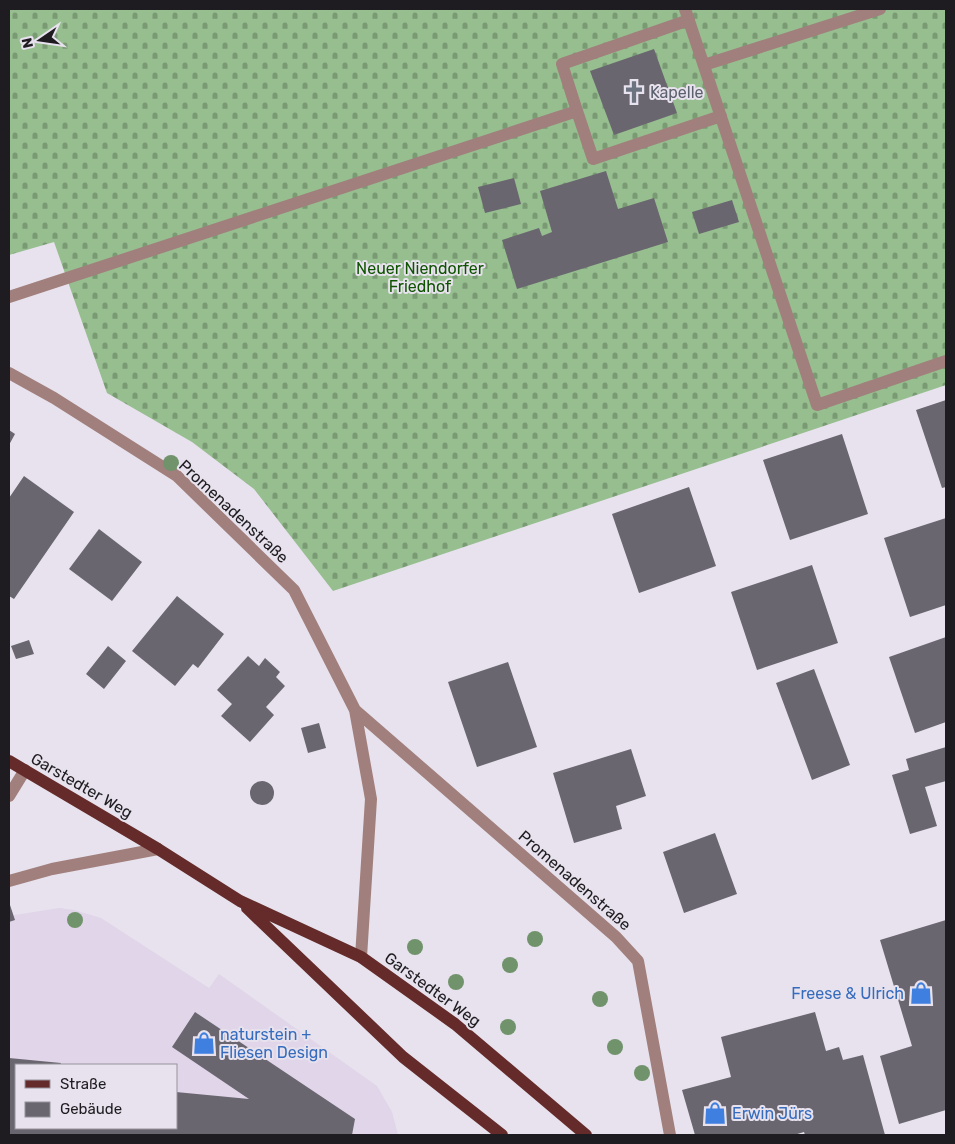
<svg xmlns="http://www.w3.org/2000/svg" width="955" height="1144" font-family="Rubik,sans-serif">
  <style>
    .commercial { fill: #e1d5e9; fill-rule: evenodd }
    .cemetery { fill: url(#cemetery-stones) }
    .building { fill: #6a6670 }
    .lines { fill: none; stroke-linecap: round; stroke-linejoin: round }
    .minor { stroke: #a17f7c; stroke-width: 12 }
    .major { stroke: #642b2a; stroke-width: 12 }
    .tree { fill: #70936b }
    .labels { text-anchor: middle; stroke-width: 4; stroke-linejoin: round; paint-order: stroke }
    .worship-label { font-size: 16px; fill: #5b616d; stroke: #e7e2ed; text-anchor: start }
    .park-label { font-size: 16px; fill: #0e5300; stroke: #e7e2ed }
    .street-label { font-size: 16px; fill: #1e1c20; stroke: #e7e2ed }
    .shop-label { font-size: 16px; fill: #366cbe; stroke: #e7e2ed; text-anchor: start }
  </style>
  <defs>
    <pattern id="cemetery-stones" width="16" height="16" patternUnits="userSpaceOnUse" patternTransform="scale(1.25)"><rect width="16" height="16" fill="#96be8f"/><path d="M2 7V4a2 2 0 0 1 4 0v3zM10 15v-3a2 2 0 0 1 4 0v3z" fill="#7a9a74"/></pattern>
  </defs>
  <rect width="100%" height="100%" fill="#e7e2ed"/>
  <path class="commercial" d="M59,908l15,2 27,8 108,70 10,-14 158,112 15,26 6,23h-389v-219zM16,1065h160v63h-160z"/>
  <path class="cemetery" d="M9,9h937v376l-613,206 -79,-102 -62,-47 -85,-49 -53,-151 -45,13z"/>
  <path class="building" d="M654,49l23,64 -63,22 -24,-64z
    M606,171l12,38 36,-11 14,44 -151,47 -15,-49 37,-12 3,8 10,-4 -12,-41z
    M514,178l7,26 -36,9 -7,-26z
    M732,200l7,22 -40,12 -7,-22z
    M946,400v87l-4,1 -26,-78z
    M9,430l6,4 -6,11z
    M842,434l26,80 -78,26 -27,-80z
    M24,476l50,36 -60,87 -5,-3v-98z
    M689,487l27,79 -77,27 -27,-79z
    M946,518v87l-36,12 -26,-79z
    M99,529l43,33 -30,39 -43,-32z
    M812,565l26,78 -81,27 -26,-78z
    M177,596l47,38 -26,34 -5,-4 -18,22 -43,-35z
    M946,637v85l-31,11 -26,-76z
    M29,640l5,14 -18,5 -5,-13z
    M108,646l18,15 -22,28 -18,-15z
    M248,656l11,10 6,-8 15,14 -4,5 9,9 -19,21 8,8 -24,27 -29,-26 11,-12 -15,-14z
    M508,662l29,85 -60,20 -29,-85z
    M814,669l36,96 -38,15 -36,-97z
    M319,723l7,25 -18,5 -7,-25z
    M946,747v34l-21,6 12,39 -27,8 -18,-59 17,-5 -3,-11z
    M631,749l15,47 -30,10 6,23 -48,14 -21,-70z
    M250 793a12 12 0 1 1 24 0a12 12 0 1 1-24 0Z
    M715,833l22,61 -53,19 -21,-61z
    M9,902l6,18 -6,2z
    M946,920v190l-47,14 -19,-68 32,-10 -32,-106z
    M195,1012l160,107 -3,16h-343v-77l52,5 -1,2h-44v63h160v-36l73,7 -77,-52z
    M815,1012l11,39 13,-4 4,13 20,-5 22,80h-80l-1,-3 -10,3h-99l-13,-45 49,-13 -10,-40z"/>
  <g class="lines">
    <path class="minor" d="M685,9l132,396 129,-44
      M704,65l176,-56
      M577,111l16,48 128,-43
      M9,297l568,-186 -15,-47 127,-44
      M9,373l45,25 123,78 117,114 61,120 16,89 -10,158
      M355,710l261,227 22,24 32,174
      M9,796l16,-26
      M9,881l43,-12 106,-20"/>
    <path class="major" d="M9,761l149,88 82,52 121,56 94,67 131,111
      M247,908l156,149 99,78"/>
  </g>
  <g class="tree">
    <circle cx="171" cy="463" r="8"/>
    <circle cx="75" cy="920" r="8"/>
    <circle cx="535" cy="939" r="8"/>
    <circle cx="415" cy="947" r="8"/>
    <circle cx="510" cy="965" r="8"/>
    <circle cx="456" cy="982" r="8"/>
    <circle cx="600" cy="999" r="8"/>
    <circle cx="508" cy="1027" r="8"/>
    <circle cx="615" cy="1047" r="8"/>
    <circle cx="642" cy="1073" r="8"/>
  </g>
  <defs>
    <symbol id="church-bare" viewBox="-9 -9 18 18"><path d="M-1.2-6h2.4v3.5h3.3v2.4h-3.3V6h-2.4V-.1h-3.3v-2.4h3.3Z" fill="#6b7280" stroke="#e7e2ed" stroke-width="2.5" paint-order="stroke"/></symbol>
    <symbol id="shop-bare" viewBox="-9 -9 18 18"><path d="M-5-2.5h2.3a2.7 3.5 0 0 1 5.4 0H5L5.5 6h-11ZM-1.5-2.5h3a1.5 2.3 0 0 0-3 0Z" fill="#3f7fe0" stroke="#e7e2ed" stroke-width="2.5" paint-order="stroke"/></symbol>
  </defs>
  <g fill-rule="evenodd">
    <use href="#church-bare" x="618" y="76" width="32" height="32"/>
    <use href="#shop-bare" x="905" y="977" width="32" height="32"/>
    <use href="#shop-bare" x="188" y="1027" width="32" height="32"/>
    <use href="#shop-bare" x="699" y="1097" width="32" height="32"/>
  </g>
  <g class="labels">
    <g class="worship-label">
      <text x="650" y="98">Kapelle</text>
    </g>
    <g class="park-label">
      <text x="420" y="274">Neuer Niendorfer<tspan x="420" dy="18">Friedhof</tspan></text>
    </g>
    <g class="street-label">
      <text transform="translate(234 511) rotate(43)" y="6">Promenadenstraße</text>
      <text transform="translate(82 785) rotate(30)" y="6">Garstedter Weg</text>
      <text transform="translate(575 880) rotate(41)" y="6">Promenadenstraße</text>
      <text transform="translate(433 989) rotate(36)" y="6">Garstedter Weg</text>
    </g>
    <g class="shop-label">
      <text x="904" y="999" text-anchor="end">Freese &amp; Ulrich</text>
      <text x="220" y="1040">naturstein +<tspan x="220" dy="18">Fliesen Design</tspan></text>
      <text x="732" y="1119">Erwin Jürs</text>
    </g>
  </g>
  <rect width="955" height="1144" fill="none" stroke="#1e1c20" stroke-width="20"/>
  <rect x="15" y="1064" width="162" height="65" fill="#e7e2ed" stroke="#97939b"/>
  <rect x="25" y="1080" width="25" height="8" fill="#642b2a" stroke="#97939b"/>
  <text x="60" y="1089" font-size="15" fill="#1e1c20">Straße</text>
  <rect x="25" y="1102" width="25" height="15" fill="#6a6670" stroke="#97939b"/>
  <text x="60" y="1114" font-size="15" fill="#1e1c20">Gebäude</text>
  <g transform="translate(40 40) rotate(257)" stroke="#e7e2ed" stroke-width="4" paint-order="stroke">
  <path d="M0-4L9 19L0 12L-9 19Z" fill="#1e1c20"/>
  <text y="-8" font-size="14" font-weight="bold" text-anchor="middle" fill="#1e1c20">N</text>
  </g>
</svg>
